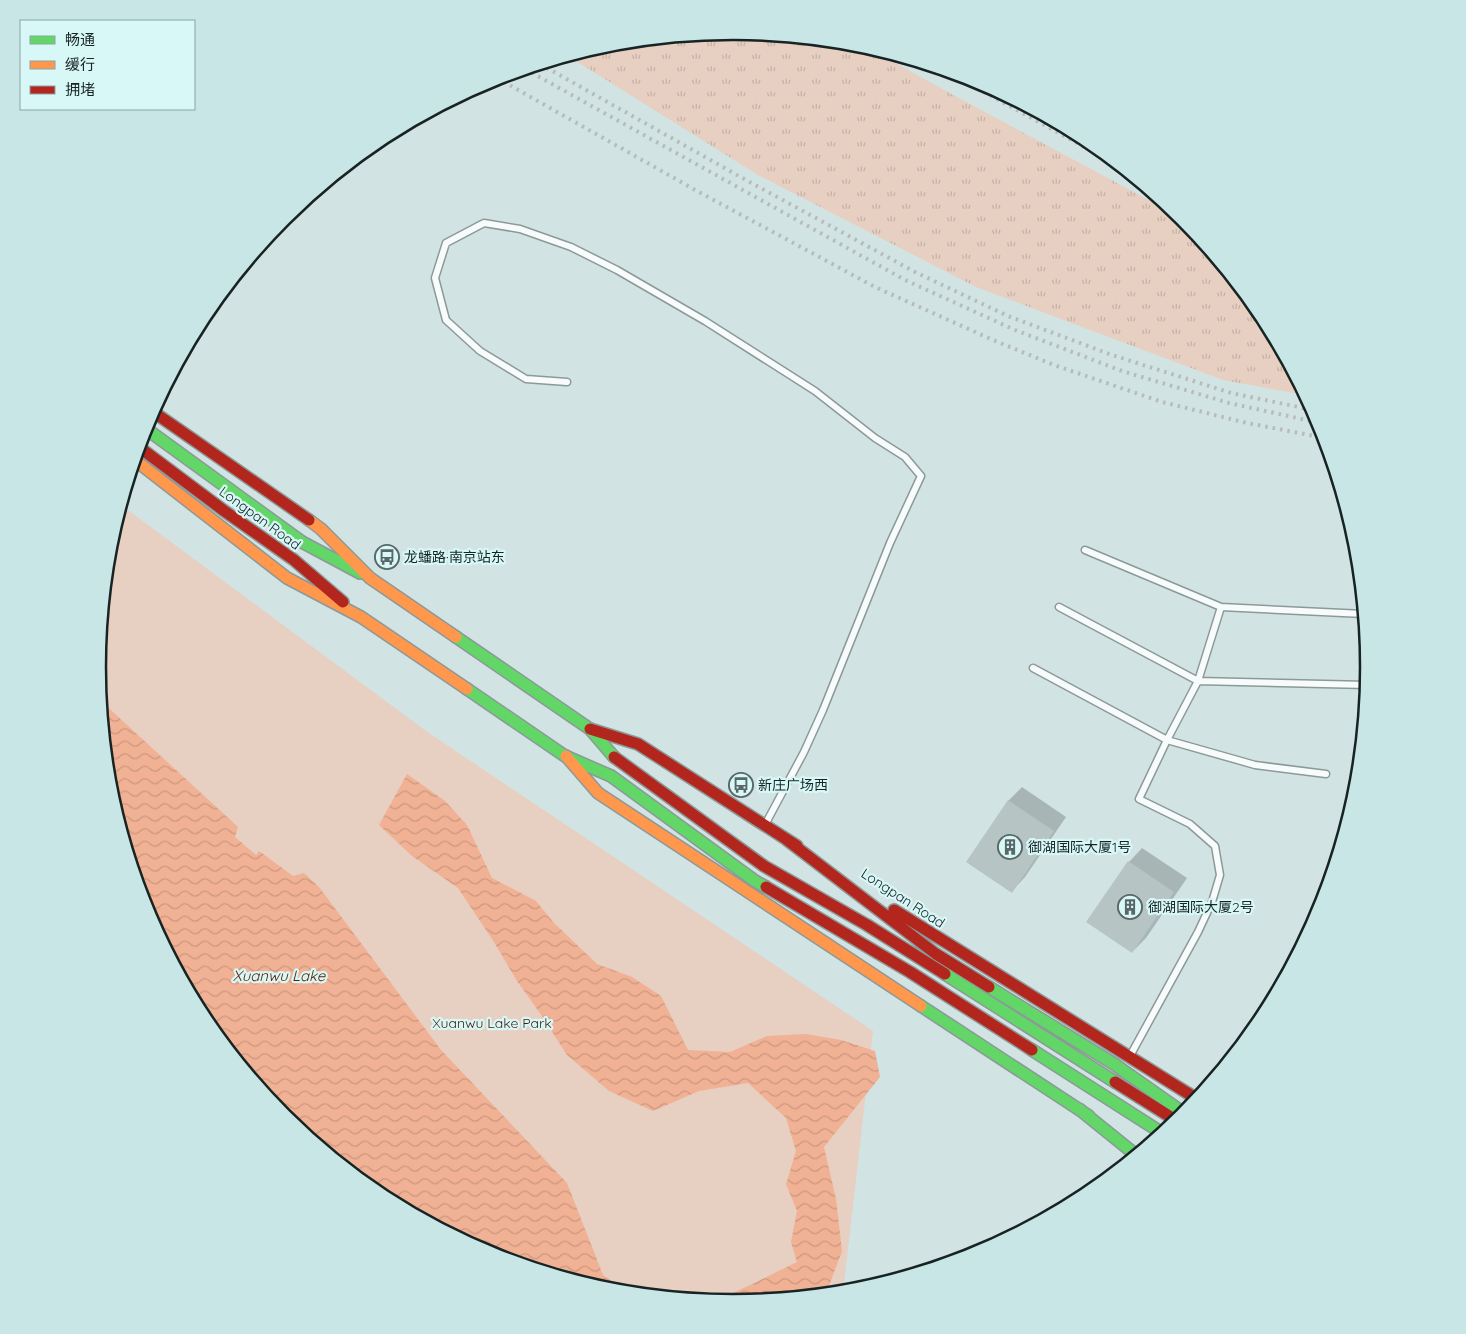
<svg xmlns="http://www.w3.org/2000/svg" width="1466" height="1334" font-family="Quicksand,'Noto Sans SC',sans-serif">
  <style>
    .grass { fill: url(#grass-tufts) }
    .park { fill: #e7cfc1 }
    .water { fill: url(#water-waves) }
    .shadow { fill: #0003 }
    .building { fill: #b6c4c4 }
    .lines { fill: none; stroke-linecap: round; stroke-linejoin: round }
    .lane-casing { stroke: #8c9999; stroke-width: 9 }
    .fast-casing { stroke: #8c9999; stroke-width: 14 }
    .slow-casing { stroke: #8c9999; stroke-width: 14 }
    .jam-casing { stroke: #8c9999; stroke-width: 14 }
    .lane { stroke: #f8fbfb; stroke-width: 6 }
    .fast { stroke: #63d668; stroke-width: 11 }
    .slow { stroke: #ff974d; stroke-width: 11 }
    .jam { stroke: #b3261e; stroke-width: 11 }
    .rail { stroke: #b6bbbb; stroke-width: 4; stroke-dasharray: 2.5 5; stroke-linecap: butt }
    .labels { text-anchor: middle; stroke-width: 4.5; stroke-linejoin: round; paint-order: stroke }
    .street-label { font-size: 14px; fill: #182424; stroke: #d8f7f7 }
    .poi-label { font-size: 14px; fill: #182424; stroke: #d8f7f7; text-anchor: start }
    .park-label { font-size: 14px; fill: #441e0d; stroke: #d8f7f7 }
    .water-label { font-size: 15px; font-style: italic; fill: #5a1f00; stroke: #d8f7f7 }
    .rim { fill: none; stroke: #182424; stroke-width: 2.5 }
  </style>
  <defs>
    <pattern id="grass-tufts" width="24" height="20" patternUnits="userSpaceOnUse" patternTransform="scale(1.25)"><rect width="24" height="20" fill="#e7cfc1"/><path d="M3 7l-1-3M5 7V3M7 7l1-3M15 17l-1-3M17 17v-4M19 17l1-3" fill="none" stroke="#c5b2a6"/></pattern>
    <pattern id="water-waves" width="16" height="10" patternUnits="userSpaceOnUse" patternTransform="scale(1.25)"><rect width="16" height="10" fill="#f0b194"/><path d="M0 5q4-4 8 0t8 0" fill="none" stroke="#cd987f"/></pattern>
  </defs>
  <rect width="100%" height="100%" fill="#d2e3e3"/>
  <path class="grass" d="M733,31l124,13 8,2 90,50 229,123 78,95 43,81 -82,-15 -247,-93 -218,-112 -190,-119 41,-13z"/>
  <path class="park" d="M121,505l305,226 447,300 -30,261 -110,11 -124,-13 -120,-36 -109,-59 -97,-79 -79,-96 -58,-110 -37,-119 -12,-124 13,-124z"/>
  <path class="water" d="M101,701l137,126 -3,10 21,18 3,-4 34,25 11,-3 15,14 122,163 126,133 36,92 25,17 -19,-2 -120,-36 -109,-59 -97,-79 -79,-96 -58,-110 -37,-119z
    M407,774l38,27 22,24 25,53 44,23 18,22 43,41 35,13 29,19 27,54 42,2 37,-16 39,-2 35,6 34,11 5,26 -56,70 12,52 6,52 -16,43 -93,9 -18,-2 33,-15 49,-24 -6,-20 6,-31 -11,-27 10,-33 -10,-33 -38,-35 -49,8 -46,20 -44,-20 -42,-36 -25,-39 -25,-35 -23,-39 -36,-54 -46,-32 -33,-31z"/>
  <path class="shadow" d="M1022,787l44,30 -41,60 -13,14 -4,-90z
    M1142,848l45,30 -41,60 -14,14 -3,-90z"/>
  <path class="building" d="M1008,800l46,31 -42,62 -46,-31z
    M1128,861l46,31 -42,61 -46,-31z"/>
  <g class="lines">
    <defs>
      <path id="lane" d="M567,382l-41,-3 -46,-28 -34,-31 -11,-42 11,-35 38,-20 36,6 51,18 46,23 88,51 110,70 60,47 30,19 16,19 -31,67 -67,167 -19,42 -38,71
        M1085,550l136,57 143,7
        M1059,607l139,74 169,4
        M1033,668l134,72 88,25 71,9
        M1130,1056l68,-124 14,-30 8,-27 -5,-29 -25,-22 -51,-25 28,-59 31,-59 23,-74"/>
      <path id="fast" d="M145,428l157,114 58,31
        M456,637l134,92 24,28
        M467,689l98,67 46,20 144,105 11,6
        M945,974l170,108
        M989,987l125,77 71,50
        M921,1006l168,110
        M1032,1050l130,83
        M1079,1109l57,46"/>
      <path id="slow" d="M135,460l152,118 74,39 106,72
        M309,520l12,9 49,49 86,59
        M566,756l32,37 323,213"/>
      <path id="jam" d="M152,411l157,109
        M139,447l84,63 71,50 49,42
        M590,729l48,15 159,102
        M614,757l150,109 103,59 78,49
        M787,840l149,114 53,33
        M766,887l144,85 122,78
        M894,910l303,189
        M1115,1082l62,39"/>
    </defs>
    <use href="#lane" class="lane-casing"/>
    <use href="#fast" class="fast-casing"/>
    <use href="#slow" class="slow-casing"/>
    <use href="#jam" class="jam-casing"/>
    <use href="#lane" class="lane"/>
    <use href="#fast" class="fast"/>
    <use href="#slow" class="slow"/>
    <use href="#jam" class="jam"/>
    <path class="rail" d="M540,64l206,116 169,92 93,44 104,39 119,38 82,17
      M525,69l380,211 110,50 107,41 107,32 91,20
      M944,70l177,97
      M497,78l200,113 178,96 118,53 61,25 108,37 85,21 78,15"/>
  </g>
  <defs>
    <symbol id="bus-ring" viewBox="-11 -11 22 22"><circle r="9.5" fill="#d8f7f7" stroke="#596767" stroke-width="1.5"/><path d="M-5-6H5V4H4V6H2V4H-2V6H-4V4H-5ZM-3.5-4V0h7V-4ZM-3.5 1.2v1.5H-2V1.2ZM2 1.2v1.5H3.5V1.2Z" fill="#596767"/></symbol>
    <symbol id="building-ring" viewBox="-11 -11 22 22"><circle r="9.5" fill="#d8f7f7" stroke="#596767" stroke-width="1.5"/><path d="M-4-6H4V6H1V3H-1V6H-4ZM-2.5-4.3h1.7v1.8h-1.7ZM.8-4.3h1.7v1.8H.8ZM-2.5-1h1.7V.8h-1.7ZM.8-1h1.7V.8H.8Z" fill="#596767"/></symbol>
  </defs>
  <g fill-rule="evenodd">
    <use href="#bus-ring" x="373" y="543" width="28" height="28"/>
    <use href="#bus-ring" x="727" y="771" width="28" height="28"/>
    <use href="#building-ring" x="996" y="833" width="28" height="28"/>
    <use href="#building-ring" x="1116" y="893" width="28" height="28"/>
  </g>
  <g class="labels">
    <g class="street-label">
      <text transform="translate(260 518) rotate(36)" y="5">Longpan Road</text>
      <text transform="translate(903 898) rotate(33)" y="5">Longpan Road</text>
    </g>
    <g class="poi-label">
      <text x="404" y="562">龙蟠路·南京站东</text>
      <text x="758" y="790">新庄广场西</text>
      <text x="1028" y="852">御湖国际大厦1号</text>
      <text x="1148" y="912">御湖国际大厦2号</text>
    </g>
    <g class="park-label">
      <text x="492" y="1028">Xuanwu Lake Park</text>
    </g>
    <g class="water-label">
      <text x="279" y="981">Xuanwu Lake</text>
    </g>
  </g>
  <path d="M0 0H1466V1334H0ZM106 667a627 627 0 1 1 1254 0a627 627 0 1 1-1254 0Z" fill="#c9e6e6" fill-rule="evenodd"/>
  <path class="rim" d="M106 667a627 627 0 1 1 1254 0a627 627 0 1 1-1254 0Z"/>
  <rect x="20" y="20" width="175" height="90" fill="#d8f7f7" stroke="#8ba3a3"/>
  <rect x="30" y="36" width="25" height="8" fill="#63d668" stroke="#8ba3a3"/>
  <text x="65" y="45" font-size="15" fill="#182424">畅通</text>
  <rect x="30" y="61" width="25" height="8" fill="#ff974d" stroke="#8ba3a3"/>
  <text x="65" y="70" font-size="15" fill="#182424">缓行</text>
  <rect x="30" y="86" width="25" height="8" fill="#b3261e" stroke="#8ba3a3"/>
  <text x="65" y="95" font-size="15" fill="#182424">拥堵</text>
</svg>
